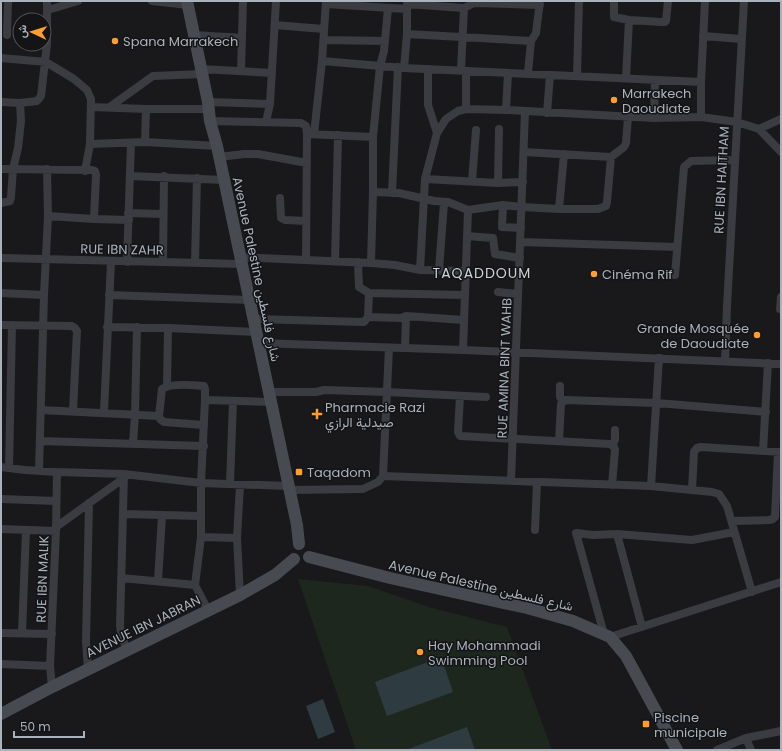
<svg xmlns="http://www.w3.org/2000/svg" width="782" height="751" font-family="Poppins,Vazirmatn,sans-serif">
  <style>
    .green { fill: #1e271e }
    .water { fill: #2e3b41 }
    .lines { fill: none; stroke-linecap: round; stroke-linejoin: round }
    .street { stroke: #3a3c41; stroke-width: 8 }
    .secondary { stroke: #474b51; stroke-width: 12 }
    .poi-dot { fill: #fe9e2e; stroke: #141416; stroke-width: 1.5 }
    .labels { text-anchor: middle; stroke-width: 3; stroke-linejoin: round; paint-order: stroke }
    .poi-label { font-size: 13px; fill: #aab2bc; stroke: #141416; text-anchor: start }
    .street-label { font-size: 13px; fill: #aab2bc; stroke: #141416 }
    .neighbourhood-label { font-size: 14px; letter-spacing: 1px; fill: #ccd0d7; stroke: #141416 }
  </style>
  <rect width="100%" height="100%" fill="#19191b"/>
  <path class="green" d="M298,579l70,7 64,22 75,19 45,123h-196z"/>
  <path class="water" d="M441,657l12,35 -66,24 -12,-34z
    M323,699l12,33 -17,7 -12,-33z
    M467,727l8,23h-69z"/>
  <g class="lines">
    <path class="street" d="M152,1l36,4
      M614,1v16l15,3 32,2h4l1,-1 2,-20
      M326,4l81,5
      M407,4l57,4 10,-5 66,2
      M48,10l30,-9
      M275,25l49,4
      M407,34l124,7
      M7,35l1,-34
      M194,35l48,3
      M703,36l38,3
      M324,40l61,1
      M1,58l45,4 28,17 13,11 4,9 -1,45 -5,27
      M322,61l82,7 297,14
      M404,68l3,-34v-30
      M201,69l71,4
      M428,69v36l9,28
      M461,70l3,-62
      M241,71l2,-70
      M528,73l3,-32 5,-8 4,-32
      M577,76l2,-75
      M626,78l3,-58
      M1,102l19,1
      M208,102l62,2
      M111,106l42,-30 49,-2
      M91,107l55,2h63
      M466,109v-38
      M506,110l2,-37
      M547,113l3,-38
      M701,117v-35l4,-81
      M654,118l1,-38
      M210,121l91,2 5,3 1,8 66,3
      M266,122l4,-18 6,-103
      M759,129l22,-10
      M314,134l8,-73 4,-60
      M145,142l1,-33
      M90,144l55,-2 72,4
      M524,152l87,5
      M219,157l25,-3h14l49,9
      M1,169l91,1 3,1 1,4 -2,44 35,1
      M130,176l94,4
      M425,179l73,4 25,-1
      M472,181l4,-51
      M498,183l1,-54
      M373,192l26,1 35,8 14,1 20,8 35,-5 19,2 37,2h39l8,-3 1,-4 4,-45 13,-10 2,-4 2,-26
      M392,193l6,-126
      M280,198l1,20 4,2 21,1
      M1,203l9,-2 1,-4 2,-28 5,-21 3,-27 -1,-18 17,-2 4,-5 6,-52v-43
      M503,205l-1,22 19,1
      M559,209l5,-55
      M128,213l35,1
      M48,216l46,3
      M467,236l26,2 2,16 25,4
      M521,242l156,5
      M240,257l131,6 24,2 25,5 46,1
      M1,258l241,6
      M306,260l1,-126
      M127,262l4,-119
      M163,262l1,-86
      M195,262l2,-84
      M335,262l3,-127
      M358,262l1,25 10,6 96,2
      M371,263l2,-71v-55l7,-71 4,-15 4,-43
      M420,270l5,-91 12,-46 9,-14 12,-8 8,-2 40,1 148,8 47,-1 36,5 22,7 22,23
      M439,270l5,-67
      M675,275l9,-108 7,-6 43,-1
      M498,292l20,2
      M1,293l43,2
      M109,295l141,5
      M780,309l1,-12
      M368,317l1,-24
      M254,319l110,3 4,-5 33,1 5,-2 58,4
      M1,325l71,1 3,2 2,3 -4,80
      M107,327l61,1 88,4
      M258,343l205,7 318,14
      M405,348l1,-32
      M463,350l5,-140
      M725,361l2,-55 17,-305
      M167,386l1,-58
      M560,386v11l3,5
      M269,392h47l8,-2 63,2 99,5
      M460,396l-2,36 2,4 150,8 4,3 1,3 -3,35
      M205,400l66,2
      M41,410l118,6
      M104,412l7,-150
      M204,425l-40,-3 -4,-3 -1,-3 3,-27c8,-6 32,-4 42,-3l1,3v11l-4,83v54l-6,48 13,25
      M40,441l164,5
      M559,441l2,-37 4,-4 92,3 109,9
      M133,444l2,-29 2,-88
      M612,445l3,-5v-10
      M763,451l5,-88
      M1,467l24,3 32,2 67,2 77,9 87,3
      M9,468l3,-143
      M39,471l5,-176 4,-79 -1,-47
      M124,474l-4,152 1,7 6,18
      M383,476l6,-128
      M511,481l14,-370
      M230,484l3,-83
      M651,486l8,-128
      M290,490l73,-1 15,-7 5,-6 268,10 61,6 7,2 8,12 25,86
      M692,490l2,-38 3,-4 4,-1 80,5
      M1,499l55,2
      M124,514l77,2
      M732,521l37,-1 4,-1 2,-2 3,-65
      M56,527l68,-49
      M1,529l55,2
      M535,530l2,-47
      M617,534l75,6 42,-8
      M201,537l36,1
      M122,578l73,7
      M158,581l4,-65
      M240,595l-3,-57 3,-53
      M1,633l51,1
      M22,633l4,-103
      M604,634l-28,-101 17,2 24,-1 25,93
      M610,637l171,-55
      M1,664l49,2
      M88,669l-2,-27 3,-139
      M52,687l-2,-21 6,-135 1,-59
      M746,738l5,12
      M717,750l29,-12 35,-7"/>
    <path class="secondary" d="M187,1l21,101 2,19 7,25 80,379 2,19
      M309,557l81,21 137,30 46,13 37,16 16,19 51,94
      M1,714l51,-27 188,-92 35,-20 19,-16"/>
  </g>
  <g class="poi-dot">
    <circle cx="115" cy="41" r="4"/>
    <circle cx="614" cy="100" r="4"/>
    <circle cx="594" cy="274" r="4"/>
    <circle cx="757" cy="335" r="4"/>
    <path d="M315 408h4v4h4v4h-4v4h-4v-4h-4v-4h4z"/>
    <rect x="295" y="468" width="8" height="8" rx="2"/>
    <circle cx="420" cy="652" r="4"/>
    <rect x="642" y="720" width="8" height="8" rx="2"/>
  </g>
  <g class="labels">
    <g class="poi-label">
      <text x="123" y="46">Spana Marrakech</text>
      <text x="622" y="98">Marrakech<tspan x="622" dy="15">Daoudiate</tspan></text>
      <text x="602" y="279">Cinéma Rif</text>
      <text x="749" y="333" text-anchor="end">Grande Mosquée<tspan x="749" dy="15">de Daoudiate</tspan></text>
      <text x="325" y="412">Pharmacie Razi<tspan x="325" dy="15">صيدلية الرازي</tspan></text>
      <text x="307" y="477">Taqadom</text>
      <text x="428" y="650">Hay Mohammadi<tspan x="428" dy="15">Swimming Pool</tspan></text>
      <text x="654" y="722">Piscine<tspan x="654" dy="15">municipale</tspan></text>
    </g>
    <g class="street-label">
      <text transform="translate(721 180) rotate(-87)" y="5">RUE IBN HAITHAM</text>
      <text transform="translate(122 249) rotate(1)" y="5">RUE IBN ZAHR</text>
      <text transform="translate(257 269) rotate(78)" y="5">Avenue Palestine شارع فلسطين</text>
      <text transform="translate(504 368) rotate(-88)" y="5">RUE AMINA BINT WAHB</text>
      <text transform="translate(42 579) rotate(-88)" y="5">RUE IBN MALIK</text>
      <text transform="translate(481 585) rotate(13)" y="5">Avenue Palestine شارع فلسطين</text>
      <text transform="translate(143 626) rotate(-26)" y="5">AVENUE IBN JABRAN</text>
    </g>
    <g class="neighbourhood-label">
      <text x="482" y="278">TAQADDOUM</text>
    </g>
  </g>
  <rect width="782" height="751" fill="none" stroke="#aab2bc" stroke-width="4"/>
  <g transform="translate(32 32) rotate(274)"><circle r="19" fill="#141416" stroke="#505358"/>
  <path d="M0-3L7 15L0 10L-7 15Z" fill="#fe9e2e"/>
  <text y="-6" font-size="11" font-weight="bold" text-anchor="middle" fill="#aab2bc">ش</text>
  </g>
  <path d="M14 731v6h70v-6" fill="none" stroke="#aab2bc" stroke-width="2"/>
  <text x="20" y="731" font-size="12" fill="#aab2bc" stroke="#141416" stroke-width="3" paint-order="stroke">50 m</text>
</svg>
